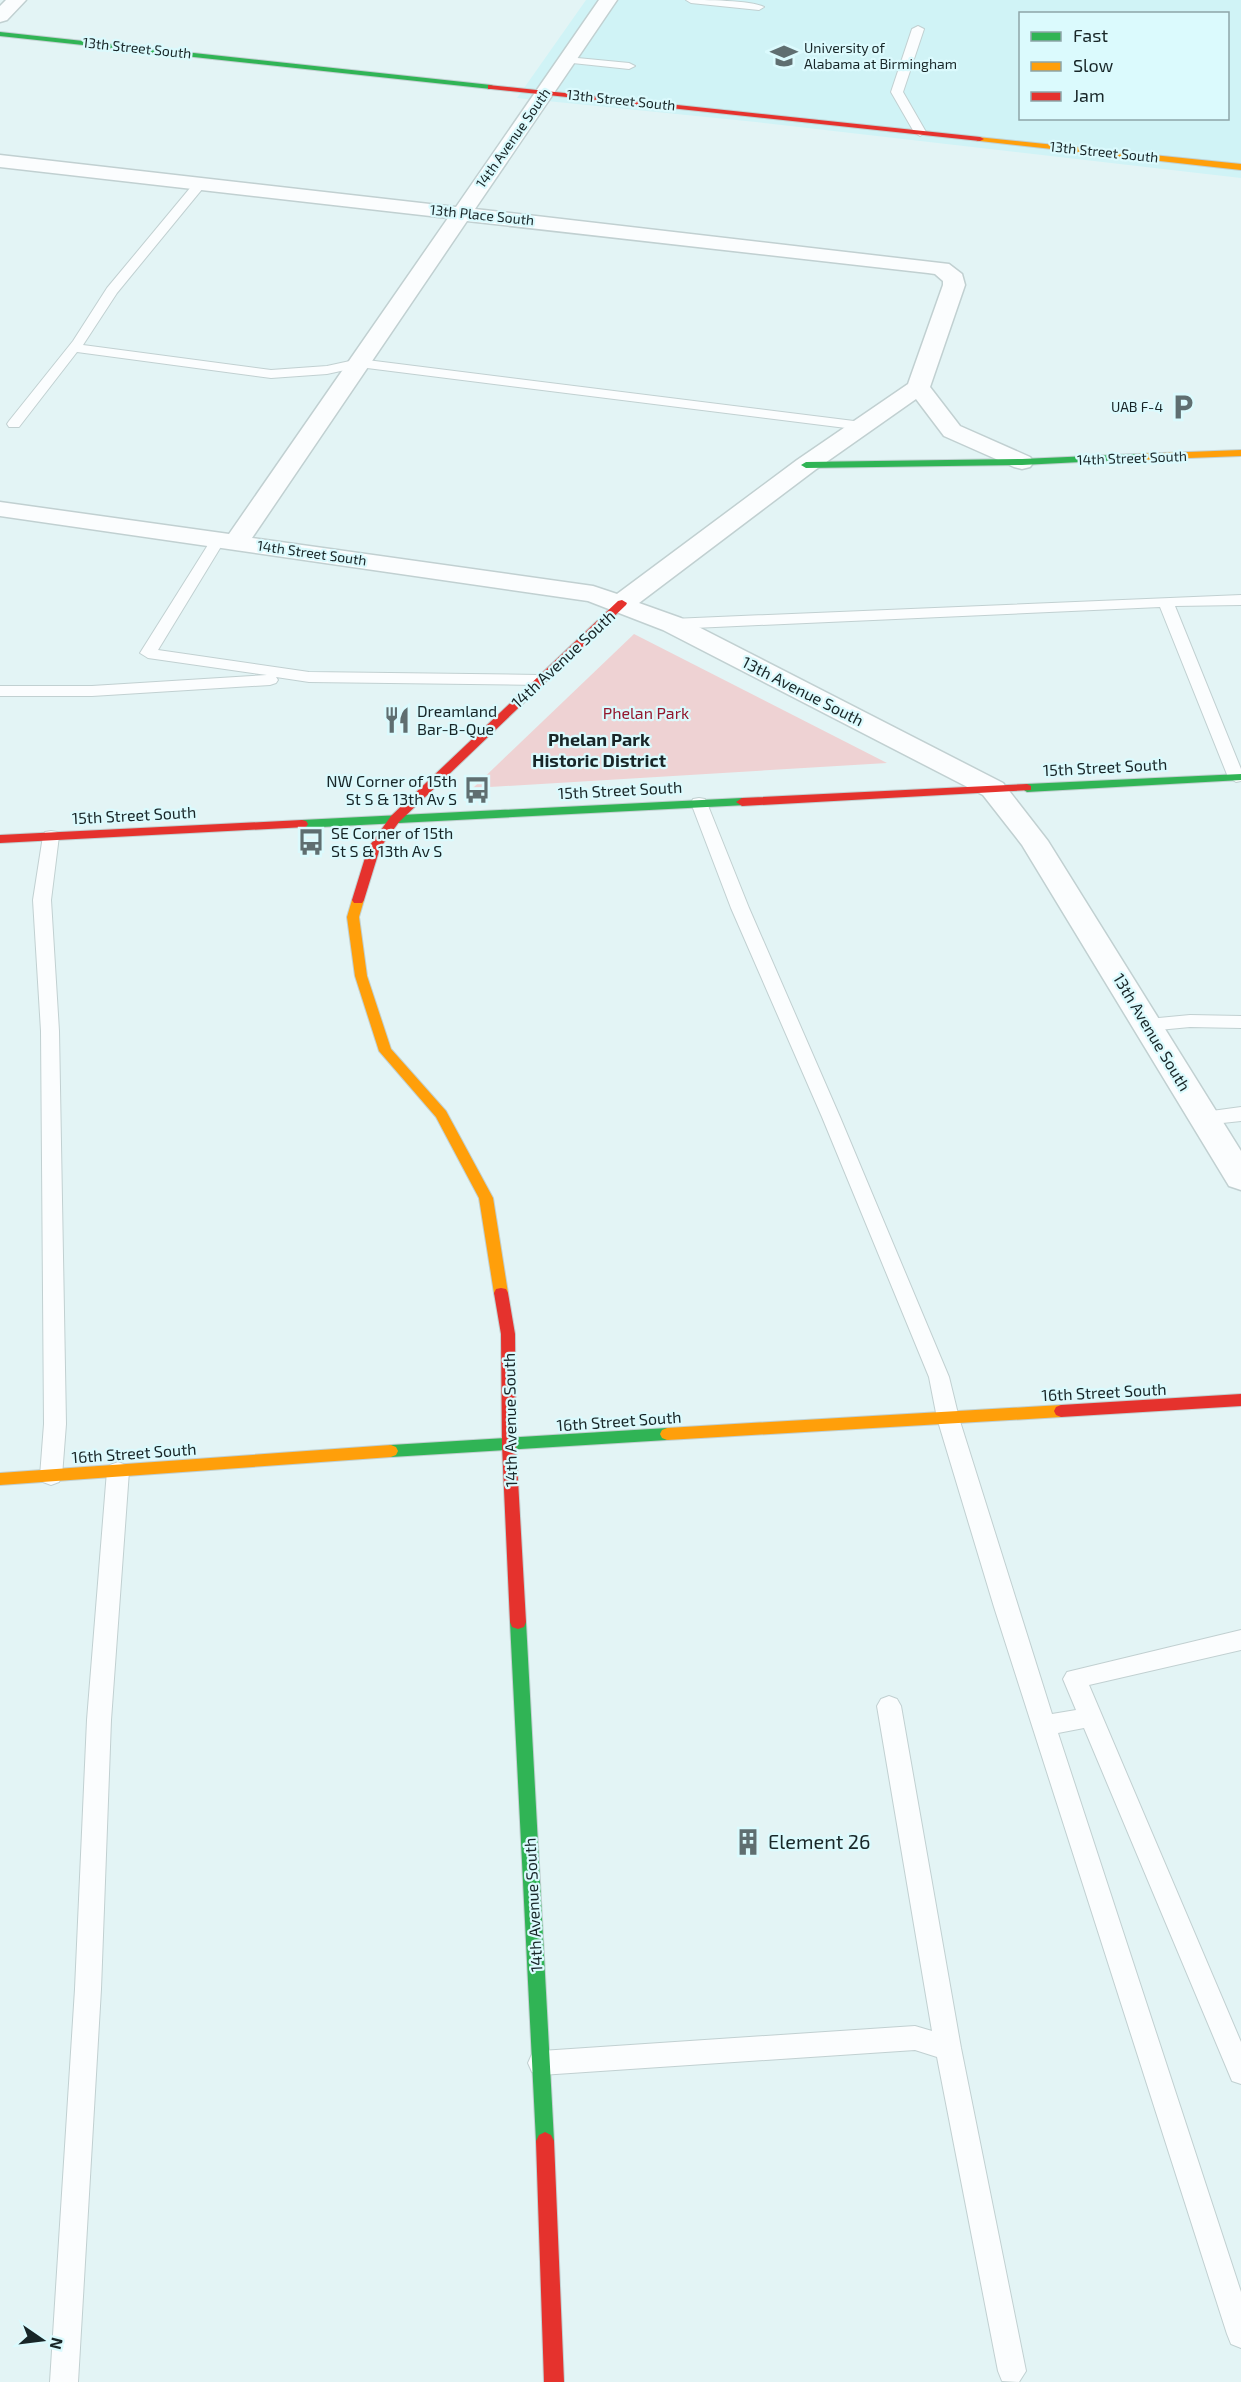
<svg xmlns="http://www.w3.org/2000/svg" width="1241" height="2382" font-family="'Exo 2',sans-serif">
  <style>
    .built { fill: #d0f3f6; fill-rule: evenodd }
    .green { fill: #eed2d3 }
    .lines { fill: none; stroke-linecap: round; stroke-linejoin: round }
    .lane-casing { stroke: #c1d0d1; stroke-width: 2 }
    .street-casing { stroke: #c1d0d1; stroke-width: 3 }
    .fast-casing { stroke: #c1d0d1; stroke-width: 2 }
    .slow-casing { stroke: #c1d0d1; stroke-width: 2 }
    .jam-casing { stroke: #c1d0d1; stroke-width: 2 }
    .lane { fill: #fbfdfe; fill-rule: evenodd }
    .street { fill: #fbfdfe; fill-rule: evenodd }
    .fast { fill: #30b455; fill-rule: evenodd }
    .slow { fill: #ff9f0a; fill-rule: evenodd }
    .jam { fill: #e5322d; fill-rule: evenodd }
    .labels { text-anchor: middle; stroke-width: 4.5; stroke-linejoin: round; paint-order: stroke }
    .far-street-label { font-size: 14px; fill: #182628; stroke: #dbfafd }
    .far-poi-label { font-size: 14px; fill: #182628; stroke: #dbfafd; text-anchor: start }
    .street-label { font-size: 16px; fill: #182628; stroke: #dbfafd }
    .poi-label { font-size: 16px; fill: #182628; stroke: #dbfafd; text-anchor: start }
    .park-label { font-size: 16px; fill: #94182e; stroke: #dbfafd }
    .neighbourhood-label { font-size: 18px; font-weight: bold; fill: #182628; stroke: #dbfafd }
    .near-poi-label { font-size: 20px; fill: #182628; stroke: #dbfafd; text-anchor: start }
  </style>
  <rect width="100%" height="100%" fill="#e3f4f5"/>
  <path class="built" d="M586,0h655v178l-485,-56 -239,-24zM1020,14h208v104h-208z"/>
  <path class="green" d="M634,634l253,129 -414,25z"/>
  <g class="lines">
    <defs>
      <path id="lane" d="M686,0c18,0 65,0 78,7l-5,3 -68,-7z
        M918,26l6,3 -21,63 23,40 -6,4 -6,-4 -23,-40 21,-63z
        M567,57l62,6 6,3 -6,3 -66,-7 -2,-2z
        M199,181l4,1v6l-86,105 -34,52 188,25 56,-4 32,-7 503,63 7,4 -7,4 -503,-63 -32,7 -56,4 -194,-26 -58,75h-10l-2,-3 2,-3 64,-80 34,-53 88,-106z
        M218,536l7,4 -67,110 151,22 230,3 8,5 -8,5 -230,-3 -33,-5 2,3 -2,3 -6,2 -178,11h-92v-10h92l175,-11 -119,-17 -8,-5 71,-113z
        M1241,595v10l-66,1 66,163v12l-5,1 -8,-5 -68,-170 -488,22 -8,-5 8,-5z
        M699,798l6,1 2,4 42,105 91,209 109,260 10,41 93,296 24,-4 -13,-31 4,-7 174,-42v20l-152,35 152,357v42l-9,-3 -148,-353 -26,5 183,559v56l-10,-4 -4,-10 -233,-727 -57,-189 -8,-41 -107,-260 -91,-209 -40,-105 2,-4z
        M51,831l6,1 2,4 -8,64 8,131 7,393 -4,52 -3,6 -8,3 -8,-3 -3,-6 4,-52 -3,-393 -8,-131 10,-64 2,-4z
        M1190,1015l51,1v12l-51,-1 -42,4 -6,-2 -3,-4 3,-4 6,-2z
        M1241,1107v14l-37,4 -7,-2 -2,-5 2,-5z
        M118,1462l8,3 3,6 -18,249 -10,269 -23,393h-28l25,-393 12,-269 20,-249 3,-6z
        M889,1696l8,3 4,7 60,342 65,323 -7,11 -17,-1 -4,-10 -61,-314 -22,-7 -374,25 -9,-3 -4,-9 4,-9 9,-3 374,-25 17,5 -55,-325 4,-7z"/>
      <path id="street" d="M6,0h20l-19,20 -7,2v-16z
        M599,0h18l-142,209 474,55 13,10 3,11 -35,102 30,39 70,31 4,5 -4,5 -8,2 -8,-2 -70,-31 -28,-37 -101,71 -176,133 42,15 322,165 45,58 193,310v39l-12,-4 -207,-341 -39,-50 -320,-165 -75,-29 -588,-85v-14l229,32 219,-316 -448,-51v-12l456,52zM467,221l461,52 7,1 8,7v4l-35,99 -111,76 -180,134 -24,-8 -341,-48z"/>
      <path id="fast" d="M0,32l491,53 4,2 -4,2 -491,-53z
        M1136,454l5,3 -2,2 -117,6 -216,3 -5,-3 5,-3 216,-3z
        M1241,774v6l-214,12 -6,-4 6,-4z
        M742,798l4,1 2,3 -2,3 -444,23 -6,-4 6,-4z
        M667,1428l5,2 2,4 -2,4 -5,2 -276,17 -5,-2 -2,-4 2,-4 5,-2z
        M518,1615l6,2 2,5 28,519 -3,6 -6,3 -6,-3 -3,-6 -26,-519 2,-5z"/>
      <path id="slow" d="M977,137l264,27v6l-261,-29h-3z
        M1241,450v6l-105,4 -5,-3 5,-3z
        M358,896l6,4 -5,17 8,59 24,73 55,62 47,87 15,95 -2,4h-10l-2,-4 -15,-95 -43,-81 -57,-66 -24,-75 -8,-59 5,-17z
        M1061,1405l5,2 2,4 -2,4 -5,2 -394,23 -5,-2 -2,-4 2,-4 5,-2z
        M391,1445l5,2 2,4 -2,4 -5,2 -391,28v-12z"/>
      <path id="jam" d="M488,85l492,52 4,2 -4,2 -489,-52h-3z
        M622,600l5,3 -1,2 -227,217 -19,26 -16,52 -2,3h-8l-2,-3 16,-52 23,-32 227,-215z
        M1027,784l4,2v4l-289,16 -6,-4 6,-4z
        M302,820l4,1 2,3 -2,3 -306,16v-8z
        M501,1288l5,1 2,4 7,41 1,111 10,177 -2,5 -6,2 -6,-2 -2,-5 -8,-177 -1,-111 -7,-41 2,-4z
        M1241,1394v12l-180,11 -5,-2 -2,-4 2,-4 5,-2z
        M545,2132l6,3 3,6 10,241h-20l-8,-241 3,-6z"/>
    </defs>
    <use href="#lane" class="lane-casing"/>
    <use href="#street" class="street-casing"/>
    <use href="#fast" class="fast-casing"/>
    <use href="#slow" class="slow-casing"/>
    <use href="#jam" class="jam-casing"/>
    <use href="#lane" class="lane"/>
    <use href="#street" class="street"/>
    <use href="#fast" class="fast"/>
    <use href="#slow" class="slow"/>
    <use href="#jam" class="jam"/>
  </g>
  <defs>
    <symbol id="university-bare" viewBox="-9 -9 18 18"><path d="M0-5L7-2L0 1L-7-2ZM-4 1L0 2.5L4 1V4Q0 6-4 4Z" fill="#5f6e70" stroke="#dbfafd" stroke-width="2.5" paint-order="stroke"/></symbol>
    <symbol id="parking-bare" viewBox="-9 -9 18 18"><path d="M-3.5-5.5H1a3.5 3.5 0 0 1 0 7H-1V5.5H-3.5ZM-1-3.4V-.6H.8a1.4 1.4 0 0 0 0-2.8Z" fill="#5f6e70" stroke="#dbfafd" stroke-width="2.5" paint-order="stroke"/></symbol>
    <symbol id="restaurant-bare" viewBox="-9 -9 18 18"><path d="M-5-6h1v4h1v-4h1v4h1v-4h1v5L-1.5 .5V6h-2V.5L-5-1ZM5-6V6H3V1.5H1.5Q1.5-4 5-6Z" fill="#5f6e70" stroke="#dbfafd" stroke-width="2.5" paint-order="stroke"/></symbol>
    <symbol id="bus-bare" viewBox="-9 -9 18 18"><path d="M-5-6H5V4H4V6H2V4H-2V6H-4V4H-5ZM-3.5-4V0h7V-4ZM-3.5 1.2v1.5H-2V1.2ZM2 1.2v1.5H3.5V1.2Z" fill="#5f6e70" stroke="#dbfafd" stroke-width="2.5" paint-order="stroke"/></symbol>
    <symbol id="building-bare" viewBox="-9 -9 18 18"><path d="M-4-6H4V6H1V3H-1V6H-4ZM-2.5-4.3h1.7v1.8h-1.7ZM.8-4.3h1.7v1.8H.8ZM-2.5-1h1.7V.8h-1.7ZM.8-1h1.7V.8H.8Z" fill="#5f6e70" stroke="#dbfafd" stroke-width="2.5" paint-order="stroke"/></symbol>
  </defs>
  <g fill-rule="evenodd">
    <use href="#university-bare" x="765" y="37" width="38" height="38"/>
    <use href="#parking-bare" x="1164" y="388" width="38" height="38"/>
    <use href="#restaurant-bare" x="378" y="701" width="38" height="38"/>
    <use href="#bus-bare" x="458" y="771" width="38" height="38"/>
    <use href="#bus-bare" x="292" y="823" width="38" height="38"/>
    <use href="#building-bare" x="729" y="1823" width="38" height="38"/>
  </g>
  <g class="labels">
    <g class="far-street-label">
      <text transform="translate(137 48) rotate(6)" y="5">13th Street South</text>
      <text transform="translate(621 100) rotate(6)" y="5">13th Street South</text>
      <text transform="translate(513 138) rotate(-55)" y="5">14th Avenue South</text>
      <text transform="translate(1104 152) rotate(6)" y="5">13th Street South</text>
      <text transform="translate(482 215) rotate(6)" y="5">13th Place South</text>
      <text transform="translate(1132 458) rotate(-2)" y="5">14th Street South</text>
      <text transform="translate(312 553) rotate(8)" y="5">14th Street South</text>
    </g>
    <g class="far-poi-label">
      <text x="804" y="53">University of<tspan x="804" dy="16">Alabama at Birmingham</tspan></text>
      <text x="1163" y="412" text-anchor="end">UAB F-4</text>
    </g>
    <g class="street-label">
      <text transform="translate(563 659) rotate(-43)" y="6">14th Avenue South</text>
      <text transform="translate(803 691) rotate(27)" y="6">13th Avenue South</text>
      <text transform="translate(1105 767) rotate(-3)" y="6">15th Street South</text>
      <text transform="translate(620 790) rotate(-3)" y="6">15th Street South</text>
      <text transform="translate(134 815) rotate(-3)" y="6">15th Street South</text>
      <text transform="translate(1152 1032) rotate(59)" y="6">13th Avenue South</text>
      <text transform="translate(1104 1392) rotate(-3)" y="6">16th Street South</text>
      <text transform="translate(510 1420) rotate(-91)" y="6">14th Avenue South</text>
      <text transform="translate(619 1421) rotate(-4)" y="6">16th Street South</text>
      <text transform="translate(134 1453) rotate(-4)" y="6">16th Street South</text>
      <text transform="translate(533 1905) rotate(-93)" y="6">14th Avenue South</text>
    </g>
    <g class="poi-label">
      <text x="417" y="717">Dreamland<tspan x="417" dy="18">Bar-B-Que</tspan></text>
      <text x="457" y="787" text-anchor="end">NW Corner of 15th<tspan x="457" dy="18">St S &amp; 13th Av S</tspan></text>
      <text x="331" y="839">SE Corner of 15th<tspan x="331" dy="18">St S &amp; 13th Av S</tspan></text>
    </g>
    <g class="park-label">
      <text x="646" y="719">Phelan Park</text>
    </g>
    <g class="neighbourhood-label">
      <text x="599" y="746">Phelan Park<tspan x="599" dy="21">Historic District</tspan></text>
    </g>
    <g class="near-poi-label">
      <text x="768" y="1849">Element 26</text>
    </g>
  </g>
  <rect x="1019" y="12" width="210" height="108" fill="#dbfafd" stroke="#8da5a8" stroke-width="1.5"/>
  <rect x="1031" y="32" width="30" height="9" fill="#30b455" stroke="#8da5a8" stroke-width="1.5"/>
  <text x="1073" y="42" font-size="18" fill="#182628">Fast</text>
  <rect x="1031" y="62" width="30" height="9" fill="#ff9f0a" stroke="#8da5a8" stroke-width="1.5"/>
  <text x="1073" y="72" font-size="18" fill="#182628">Slow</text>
  <rect x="1031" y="92" width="30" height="9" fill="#e5322d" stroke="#8da5a8" stroke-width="1.5"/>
  <text x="1073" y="102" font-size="18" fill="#182628">Jam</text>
  <g transform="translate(42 2340) rotate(104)" stroke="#dbfafd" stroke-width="4.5" paint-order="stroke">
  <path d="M0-4.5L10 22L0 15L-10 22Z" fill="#182628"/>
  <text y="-9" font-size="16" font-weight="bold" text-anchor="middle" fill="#182628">N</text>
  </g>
</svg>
